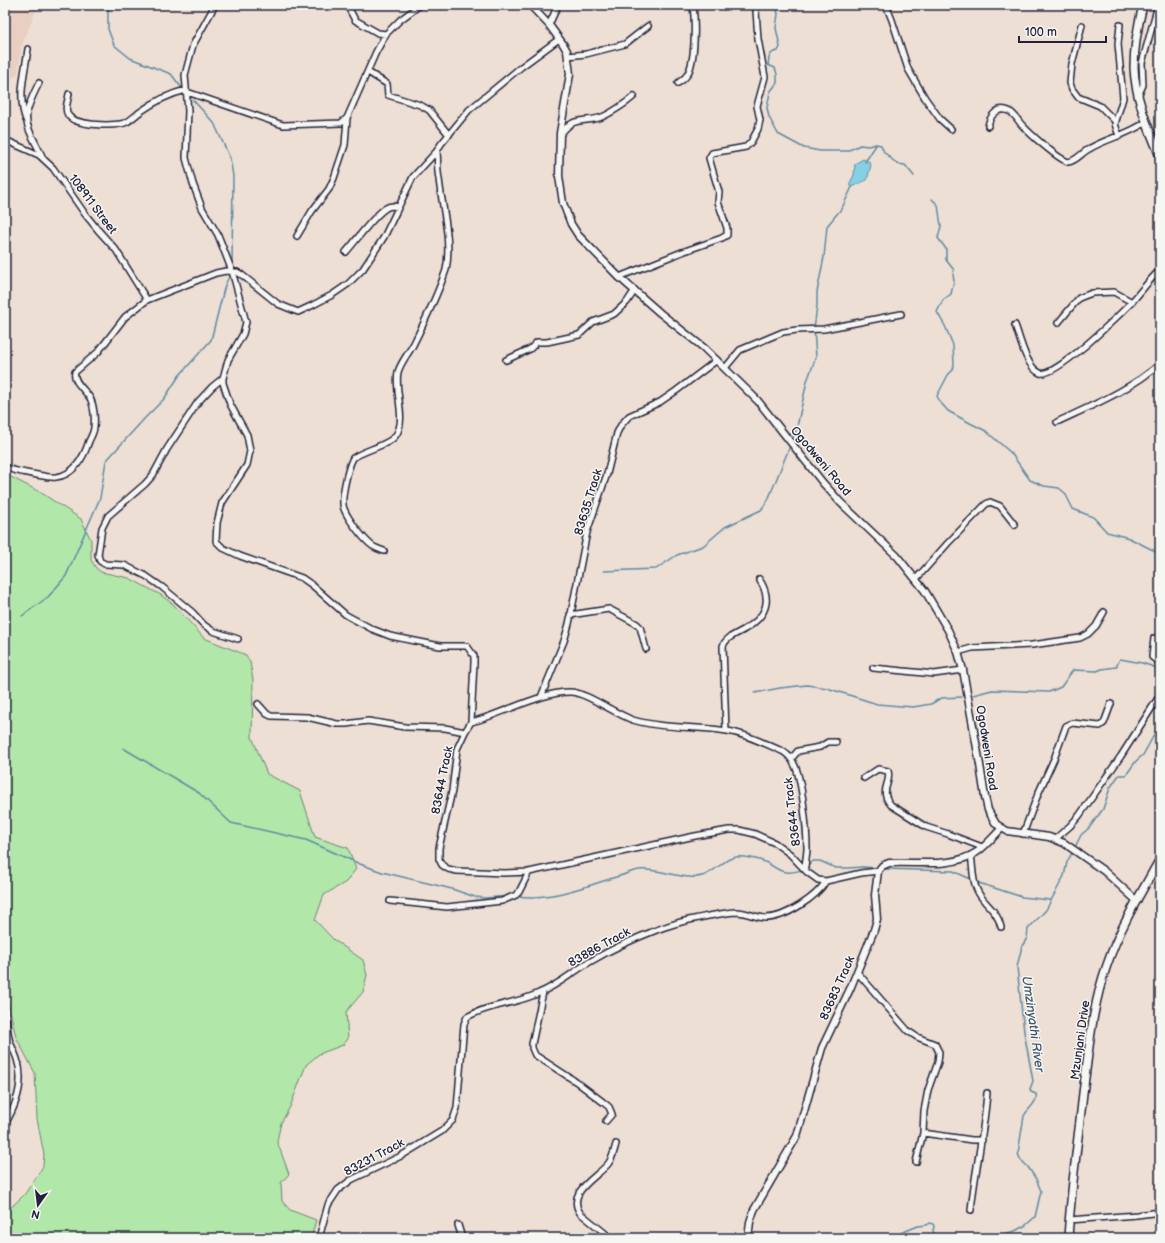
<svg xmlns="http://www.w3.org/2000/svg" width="1165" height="1243" font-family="'Balsamiq Sans',sans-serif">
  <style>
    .built { fill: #e9cfc1 }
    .green { fill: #b1e7a9; stroke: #6a8472 }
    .water { fill: #85d0e5; stroke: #5d8aa1 }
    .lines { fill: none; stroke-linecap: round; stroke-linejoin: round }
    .stream { stroke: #5d8aa1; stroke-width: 1.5 }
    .minor-casing { stroke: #22223b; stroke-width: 8 }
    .tertiary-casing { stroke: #22223b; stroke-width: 9 }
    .secondary-casing { stroke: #22223b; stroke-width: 10 }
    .minor { stroke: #f6f6f2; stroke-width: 5 }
    .tertiary { stroke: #f6f6f2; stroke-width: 6 }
    .secondary { stroke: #f6f6f2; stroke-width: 7 }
    .labels { text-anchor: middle; stroke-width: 3; stroke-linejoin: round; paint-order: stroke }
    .street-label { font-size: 12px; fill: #22223b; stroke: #f6f6f2 }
    .water-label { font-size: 13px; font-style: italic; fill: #40566e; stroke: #f6f6f2 }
  </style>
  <rect width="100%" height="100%" fill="#eedfd5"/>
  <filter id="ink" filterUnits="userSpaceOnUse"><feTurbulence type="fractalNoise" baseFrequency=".025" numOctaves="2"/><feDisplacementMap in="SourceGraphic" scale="8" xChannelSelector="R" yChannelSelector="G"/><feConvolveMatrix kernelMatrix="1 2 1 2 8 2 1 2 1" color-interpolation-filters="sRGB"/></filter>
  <g filter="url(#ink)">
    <path class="built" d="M5,5h33l-17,43 -3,26 -7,5 -6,1z"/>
    <path class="green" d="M5,474l35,18 41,27 10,21v20l5,8 5,4 28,6 32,17 13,10 30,33 42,17 4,7 3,18 -1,57 15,37 33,17 15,46 33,11 8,21 -10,13 -22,13 -9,25 19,20 29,20 4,15 -4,17 -17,20 2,27 -5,6 -24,9 -13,11 -16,42 -9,16 -4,18 12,33 -8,9 1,18 8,9 26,10 -5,18h-306v-25l19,-18 13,-19 6,-10 1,-11 -7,-36 -2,-46 -19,-36 -11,-48z"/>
    <path class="water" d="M863,159l6,3 2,3 -4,15 -16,7 -2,-2 5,-10 1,-11z"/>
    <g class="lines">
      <path class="stream" d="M108,5v24l6,16 16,13 41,16 10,13
        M776,5l2,9 -2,14 4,19 -2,4c-9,1 -9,6 -10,14l7,3 2,6v9l-7,9 -3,16 2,9 9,17 26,14 16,3h27l13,-6 8,1 8,-2 5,1 3,7 13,12 8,1 9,11
        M193,100l21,23 16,35 3,18 -1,90
        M865,162l11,-17
        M932,199l6,6 3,21 -3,12 8,11v11l8,10 -1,5 1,6 -3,13 -8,6 -6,12 8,14 8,19 1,20 -1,5 -5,5 -11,21 3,6 8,9 22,12 16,8 25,22 19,27 14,6 15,2 6,5 8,16 20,8 14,15 22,6 24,12 7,6
        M792,440l5,-13 10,-46 9,-24 -2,-27 3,-25v-13l7,-35 3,-31 15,-18 10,-21
        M604,571l52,-2 21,-14 26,-9 22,-19 36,-17 7,-10 22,-54
        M22,616l26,-19 18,-21 34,-78 6,-37 39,-43 19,-19 15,-23 32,-36 14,-55 6,-12
        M755,693l25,-5 27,-3 20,3 50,16 36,3 18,-3 10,-6 21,-1
        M973,695l19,-5 57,2 12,-5 12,-17 24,1 5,-2 14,-2 4,-8 22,4 18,6
        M123,748l76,45 32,30 75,17 54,24 22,8 70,17 23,8 10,1 24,-2
        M1075,847l6,-12 8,-7 14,-19 7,-21 9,-13h7l10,-14 7,-6 17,-31
        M807,867l6,-6h7l16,7h12l15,-1 14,1
        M883,869l70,2 20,9
        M976,882l46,15 28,3
        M518,896c31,5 69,-10 98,-19 8,-2 16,-6 23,-7 21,-2 44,11 63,6 13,-3 22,-18 34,-19 8,-1 22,2 29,5 8,3 13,10 22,10 5,1 10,-1 15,-2
        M889,1238l29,-12 9,-1 3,-2 3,1 1,2 -1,5 3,7
        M973,1238l14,-3 9,1 19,-5 11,-6 9,-8 6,-26 -5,-12 -8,-12 -8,-8 -2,-6 6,-37c4,-8 14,-13 12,-22l-5,-2 -1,-3 3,-8 -9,-49 -7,-65 5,-21 5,-8 1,-9 18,-19 18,-34 3,-14 6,-11"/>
      <defs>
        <path id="minor" d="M215,5l-22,40 -8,30 3,36 -2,47 7,26 9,24 16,27 14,36 14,51 -3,12 -15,26 -5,18v5l7,21 17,31 3,16 -3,14 -25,38 -5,20 -1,18 7,7 17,8 62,22 10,7 34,30 26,14 18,7 50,10h27l7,10v7l-3,59
          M347,5l8,15 23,13 8,1
          M886,5l6,15 16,49 17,29 15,21 11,10
          M549,25l9,-20
          M1082,25l-10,39 -2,19 2,6 6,8 22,9 15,15
          M568,56l18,-2 39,-10 23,-18
          M368,72l19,12 1,11 32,10 9,5 20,25
          M39,83c-20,39 -14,38 4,75
          M678,83c3,-2 7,-5 9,-8 9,-14 8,-54 6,-70
          M187,92l96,33 58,-2 6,-5 29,-66 10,-18 14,-14 20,-15
          M69,94c-1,7 -5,15 -1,21 6,11 49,12 59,7 5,-3 9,-7 13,-10 14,-10 29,-18 46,-22
          M1138,96l5,-11 -1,-22 16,-58
          M26,120c-9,-22 -1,-48 2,-71
          M988,126c2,-10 9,-20 21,-15 6,3 9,10 13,14 8,9 35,33 46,37 9,-1 13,-9 21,-13 18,-11 39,-14 57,-27
          M560,135c14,-19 20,-12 39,-17 8,-2 29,-16 35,-22
          M1119,136l-4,-12 8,-26 -5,-54 2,-19
          M5,140l34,15 14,13 32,46 13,16 18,20 31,50
          M297,236l15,-25 17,-22 5,-11 11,-33 2,-27
          M346,252c10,-11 28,-37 40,-44 4,-3 8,-2 12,-1
          M619,277l63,-25 40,-14 5,-3v-7l-9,-26 1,-10 -10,-34 3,-5 34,-6 5,-5 7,-13 2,-9 -3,-14 8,-29 -7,-38 -2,-28
          M1058,323l21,-25 13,-5 22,-1 18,10
          M1015,325c5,13 11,42 25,48 14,6 78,-57 90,-69 10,-11 19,-24 30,-34
          M506,360l24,-11 7,-7h10l32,-7 14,-13 21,-8 13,-12 8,-12
          M725,368l15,-18 43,-18 14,-2 27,-1 77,-15
          M223,378l-11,9 -14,15 -31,47 -14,26 -8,9 -37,32 -6,12 -4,27 2,6 5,3 19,1 22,11 16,11 30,25 12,13 9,6 25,8
          M1057,422c36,-17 73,-32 103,-58
          M5,467c8,4 17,5 27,7 7,1 17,4 24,3 18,-2 28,-20 33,-36 2,-4 5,-9 5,-14 1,-8 0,-20 -3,-27 -4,-9 -19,-18 -16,-28l23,-20 27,-35 22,-17 69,-27 10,-2 11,1 5,3 36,29 20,8 13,-6 21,-11 16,-11 15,-15 21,-32 29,-60 24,-26 4,-7 28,-34 52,-43 38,-28
          M384,551c-5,-2 -10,-3 -14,-7 -8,-7 -22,-25 -26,-35 -4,-9 4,-42 9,-51 11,-8 37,-13 43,-23 11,-16 -2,-44 2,-63 3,-10 10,-18 15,-27 12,-24 24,-49 33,-75 6,-29 -4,-63 -7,-91 -2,-9 -1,-19 -2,-28
          M916,579l32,-36 38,-39 4,-2 10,4 15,19
          M570,615l39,-6 28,15 3,3 6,22
          M1154,638l-2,19 8,6
          M958,652l14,-4 60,-3 48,-7 8,-4 8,-8 8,-14
          M873,668l61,6 29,-4
          M541,697l23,-56 5,-17 18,-92 20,-58 10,-41 4,-8 8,-9 31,-14 16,-11 41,-31
          M258,704l9,10 4,2 36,1 30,7h9l22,-3 37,6 40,1 20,4
          M726,731l-3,-85c3,-9 14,-12 22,-17 21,-12 28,-29 14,-50
          M791,759l7,-8 22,-4 8,-5h8
          M864,778l14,-9 10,2c4,12 -10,19 3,34l35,22 22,7 34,13
          M1023,834l15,-40 16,-35 12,-33 6,-3 28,3 4,-3 7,-19
          M1055,839l15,-13 9,-10 42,-60 39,-61
          M971,855c2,11 1,25 6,35 6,14 20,19 24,37
          M805,869c0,-7 2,-14 2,-21 0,-17 -5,-71 -13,-84 -2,-5 -6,-9 -10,-12 -18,-8 -38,-18 -57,-21 -31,-5 -63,-2 -94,-11 -18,-6 -47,-28 -63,-28 -30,0 -69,23 -99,30l-6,10 -8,17 -5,42 -13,57v11l3,6 6,4 9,2 47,2 25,-1 166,-36 34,-6h10l16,4 20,9 15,11 17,18 11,8 8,1 35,-8 17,-2
          M390,901l57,6 55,-6 14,-6 3,-3 10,-20
          M857,972l51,59 9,6 18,7 4,8 -1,10 -10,28 -4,21 -1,22 -7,29
          M543,992l-11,52v4l3,7 43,28 25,19 6,5 3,7 -6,7
          M5,1011c2,10 2,21 5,31 2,5 5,11 7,17 8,23 0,45 -12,65
          M923,1133l49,7h10
          M971,1210c4,-39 13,-77 16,-117
          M1069,1220l68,-5 23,-3
          M458,1225l4,13
          M319,1238l9,-33 10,-15 13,-10 50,-24 41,-25 11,-11 4,-12 7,-84 3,-7c22,-13 50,-13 72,-24 20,-8 36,-23 54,-33 22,-13 43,-22 66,-31 12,-4 23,-8 35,-10 14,-3 28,-6 42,-7 11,0 20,6 30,6 19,0 51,-21 60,-37
          M611,1238l-31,-25c-14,-21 16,-35 28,-49 5,-6 6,-13 8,-20"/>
        <path id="tertiary" d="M530,5l19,20 14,19 4,7 3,23 -10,59 -1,43 4,27 8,21 7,11 41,42 41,36 44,35 54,53 65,82 18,20 56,53 28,35 23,39 10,22 5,18 17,95 5,32 3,13 8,14 11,7 42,6 15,6 40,28 33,30
          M748,1238l2,-16 4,-12 43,-74 25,-88 28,-59 24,-59 3,-11 -2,-24 3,-24 4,-5 7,-3c28,-2 62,6 88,-11 9,-6 17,-16 24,-23"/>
        <path id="secondary" d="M1143,5c-5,20 -9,41 -9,62 1,31 14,60 26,89
          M1068,1238c3,-49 10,-97 15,-145 6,-43 9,-87 24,-128 13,-38 34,-72 53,-106"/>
      </defs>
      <use href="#minor" class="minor-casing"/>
      <use href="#tertiary" class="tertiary-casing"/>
      <use href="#secondary" class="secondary-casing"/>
      <use href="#minor" class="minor"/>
      <use href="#tertiary" class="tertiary"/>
      <use href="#secondary" class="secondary"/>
    </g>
  </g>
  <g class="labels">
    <g class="street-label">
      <text transform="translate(93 204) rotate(53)" y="4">108911 Street</text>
      <text transform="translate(821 461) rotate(50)" y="4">Ogodweni Road</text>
      <text transform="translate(588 502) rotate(-73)" y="4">83635 Track</text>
      <text transform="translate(987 748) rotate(81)" y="4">Ogodweni Road</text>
      <text transform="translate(442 780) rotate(-79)" y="4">83644 Track</text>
      <text transform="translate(792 812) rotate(-97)" y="4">83644 Track</text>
      <text transform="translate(599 947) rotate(-29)" y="4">83886 Track</text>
      <text transform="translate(837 988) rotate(-66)" y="4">83683 Track</text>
      <text transform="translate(1080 1040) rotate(-82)" y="4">Mzunjani Drive</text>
      <text transform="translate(374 1157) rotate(-28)" y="4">83231 Track</text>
    </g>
    <g class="water-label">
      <text transform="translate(1034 1024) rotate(82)" y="5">Umzinyathi River</text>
    </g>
  </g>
  <rect width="1165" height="1243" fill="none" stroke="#f6f6f2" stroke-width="20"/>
  <rect x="10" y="10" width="1145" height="1223" fill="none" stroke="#22223b" stroke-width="1.5" filter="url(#ink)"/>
  <g transform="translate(38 1205) rotate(194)" stroke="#f6f6f2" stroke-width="3" paint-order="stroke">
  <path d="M0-3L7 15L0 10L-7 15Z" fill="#22223b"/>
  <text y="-6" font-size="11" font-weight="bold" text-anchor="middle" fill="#22223b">N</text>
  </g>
  <path d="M1019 36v6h87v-6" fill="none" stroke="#22223b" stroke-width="2"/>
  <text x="1025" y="36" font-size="12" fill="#22223b" stroke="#f6f6f2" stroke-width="3" paint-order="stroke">100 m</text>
</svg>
